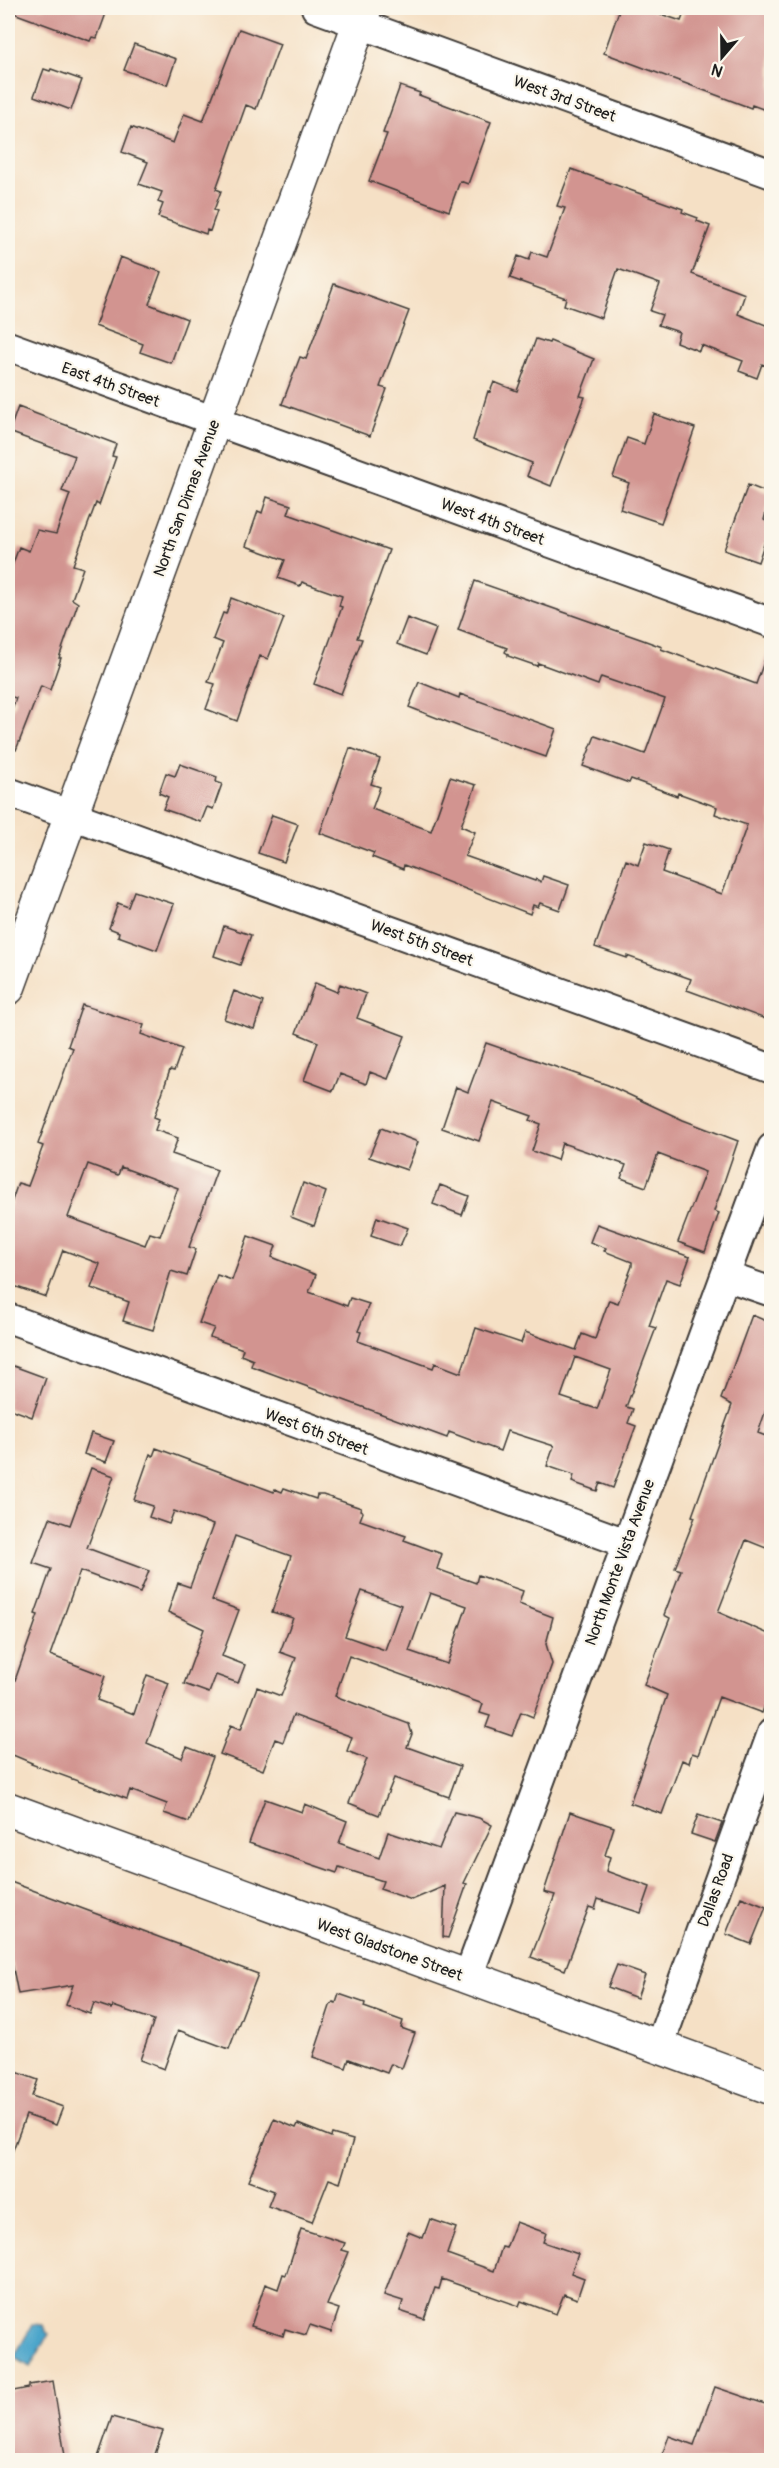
<svg xmlns="http://www.w3.org/2000/svg" width="779" height="2468" font-family="Pangolin,sans-serif">
  <style>
    .water { fill: #4ca5ca; stroke: #346073; stroke-width: 1.5 }
    .building { fill: #d29490; fill-rule: evenodd }
    .lines { fill: none; stroke-linecap: round; stroke-linejoin: round }
    .street-casing { stroke: #3d3935; stroke-width: 32 }
    .secondary-casing { stroke: #3d3935; stroke-width: 36 }
    .street { stroke: #fff; stroke-width: 28 }
    .secondary { stroke: #fff; stroke-width: 33 }
    .labels { text-anchor: middle; stroke-width: 4.5; stroke-linejoin: round; paint-order: stroke }
    .street-label { font-size: 16px; fill: #1c1c1c; stroke: #fbf7ec }
  </style>
  <rect width="100%" height="100%" fill="#fbf7ec"/>
  <filter id="ink" filterUnits="userSpaceOnUse"><feTurbulence type="fractalNoise" baseFrequency=".0167" numOctaves="2"/><feDisplacementMap in="SourceGraphic" scale="12" xChannelSelector="R" yChannelSelector="G"/><feConvolveMatrix kernelMatrix="1 2 1 2 8 2 1 2 1" color-interpolation-filters="sRGB"/></filter>
  <filter id="wash" filterUnits="userSpaceOnUse"><feTurbulence type="fractalNoise" baseFrequency=".008" numOctaves="4" result="noise"/><feDisplacementMap in="SourceGraphic" scale="24" xChannelSelector="R" yChannelSelector="G"/><feGaussianBlur stdDeviation="1.35" result="paint"/><feColorMatrix in="noise" values="0 0 0 0 0 0 0 0 0 0 0 0 0 0 0 0 0 1.4 0 .05"/><feComposite in="paint" operator="in"/></filter>
  <g filter="url(#wash)">
    <rect width="100%" height="100%" fill="#f5e0c5"/>
    <path class="water" d="M33,2324l10,1 2,6 4,3 -19,33 -16,-10z"/>
    <g id="blocks">
      <path class="building" d="M8,8h100l-11,30 -5,-1 -2,4 -82,-30z
        M620,8h23l38,13 5,-13h85v104l-19,-7 -1,3 -147,-55z
        M239,29l41,15 -24,65 -10,-4 -30,84 5,2 -7,19 3,1 -7,20 -3,-1 -1,4 -48,-17 5,-13 -5,-2 4,-10 -23,-8 9,-22 -26,-10 9,-25 42,16 11,-29 19,7z
        M134,44l42,15 -9,26 -43,-15z
        M44,69l6,2 1,-2 31,11 -11,30 -37,-14z
        M400,86l20,7 -1,2 72,27 -23,62 -8,-3 -11,30 -80,-30 18,-47 -4,-1z
        M571,169l112,40 -1,3 16,6 -1,3 13,5 -18,48 53,20 -7,20 33,13v41l-9,-4 -5,14 -18,-7 4,-10 -42,-16 -2,6 -23,-9 3,-10 -21,-7 4,-10 -12,-4 10,-27 -42,-15 -17,49 -37,-13 2,-7 -56,-20 8,-22 11,4 3,-8 15,5 18,-49 -8,-2z
        M120,257l41,15 -12,32 38,15 -16,44 -31,-11 3,-8 -48,-18z
        M334,284l75,27 -29,76 7,2 -17,47 -88,-32 18,-47 6,2z
        M536,339l13,4 1,-2 44,18 -14,37 5,1 -34,89 -24,-10 5,-13 -59,-23 15,-49 2,1 4,-10 23,9z
        M18,407l98,37 -4,12 4,1 -17,48 -3,-2 -23,62 10,3 -11,31 6,4 -19,55h2l-11,32 -9,-4 -25,64 -8,-3v-25l8,-24 -8,-2v-119l11,-30 10,4 8,-21 19,4 14,-40 -8,-3 13,-35 -66,-24z
        M654,414l41,14 -34,95 -41,-14 9,-26 -16,-6 14,-39 17,6z
        M748,485l23,9 -7,26 7,4 -13,38 -34,-12z
        M267,497l24,8 -3,9 101,36 -32,88 5,1 -21,55 -27,-10 28,-77 -3,-1 3,-10 -40,-14 -2,4 -22,-8 7,-18 -39,-14 12,-35 4,2z
        M475,581l168,59 19,7 -1,2 95,35 13,-36 2,1v372l-84,-31 4,-11 -64,-23v2l-32,-11 31,-87 12,5 8,-23 23,8 -7,22 60,22 25,-69 -32,-11 2,-7 -39,-14 -1,3 -46,-17 -2,4 -46,-17 12,-30 50,18 20,-55 -64,-22 -3,8 -60,-22 -1,3 -29,-10v-2l-3,-2 2,-4 -49,-18z
        M231,598l53,20 -16,41 -8,-3 -23,65 -31,-12 9,-25 -7,-2 15,-39 -10,-4 10,-26 3,1z
        M407,618l29,11 -10,26 -29,-11z
        M419,682l40,16 1,-4 96,35 -10,28 -78,-27 -59,-23z
        M350,748l30,11 -9,25 9,3 -8,22 59,22 19,-54 26,8 -15,41 14,6 -10,24 70,25 1,-2 5,3 2,-6 26,9 -9,25 -20,-7 -2,4 -5,-2 -3,9 -126,-49 -1,4 -31,-12 2,-4 -54,-20z
        M180,764l37,13 -1,5 6,2 -9,25 -6,-2 -6,15 -38,-13 5,-12 -9,-4 7,-20 9,3z
        M272,815l26,9 -14,38 -26,-9z
        M134,891l40,13 -17,46 -39,-14 1,-4 -10,-4 9,-25 10,4z
        M224,926l27,9 -11,30 -26,-9z
        M315,983l22,9 3,-8 26,10 -9,24 48,18 -17,43 -18,-7 -4,12 -26,-10 -7,17 -29,-11 14,-38 -22,-9z
        M234,991l29,11 -9,27 -30,-10z
        M82,1005l62,20 -3,9 41,15 -8,22 -4,-1 -16,47 5,2 -4,11 23,8 -6,16 45,16 -28,77 7,2 -9,27 -16,-5 -18,59 -30,-9 6,-19 -38,-14 9,-24 -37,-14 -17,47 -38,-13v-72l10,-29 10,3 15,-40 -5,-2 35,-96 -5,-2zM88,1164l30,11 3,-8 57,21 -18,48 -10,-3 -5,12 -77,-28z
        M486,1043l122,42 75,35 55,21 -24,70 5,2 -14,39 -27,-10 27,-70 -47,-18 -12,33 -25,-9 5,-13 -64,-22 -5,17 -25,-9 9,-27 -11,-4 2,-4 -39,-14 -14,39 -37,-13 14,-41 12,5z
        M381,1128l37,14 -11,28 -38,-13z
        M303,1183l23,9 -12,34 -23,-9z
        M440,1185l29,11 -7,19 -29,-11z
        M377,1217l31,11 -8,18 -29,-10z
        M597,1224l93,33 -10,27 -14,-5 -17,47 7,2 -30,79 7,2 -5,14 8,3 -23,62 -13,-5 -3,8 -25,-9 2,-7 -27,-9 7,-20 -47,-15 -7,20 -51,-19 -2,6 -196,-72 2,-6 -12,-5 2,-6 -33,-12 4,-9 -15,-5 18,-48 15,5 16,-44 28,10 -4,11 44,18 -7,17 38,14 3,-8 19,6 -11,27 3,1 -3,9 75,27 2,-5 26,10 15,-45 45,15 4,-11 51,18 6,-16 13,5 14,-39 9,3 14,-37v-4l-28,-11 2,-3 -16,-6zM575,1357l36,13 -14,39 -36,-12z
        M752,1315l19,8v72l-13,38 13,5v112l-25,-10 -28,72 53,23v54l-9,24 -43,-16 -21,58 -6,-2 -3,10 -7,-3 -20,54 -32,-11 37,-108 -23,-10 26,-67 -6,-3 17,-45 -6,-2 20,-51 -3,-1 40,-111 -11,-6z
        M8,1364l38,14 -14,39 -24,-9z
        M91,1433l23,8 -8,21 -22,-8z
        M156,1448l118,44 1,-3 7,3 2,-4 32,11 1,-4h6l38,13 -1,2 3,2 -3,8 46,16 -2,4 38,14 -5,15 39,14 2,-8 45,16 -4,13 34,13 -7,27 6,20 -19,53 -12,-5 -9,24 -26,-9 4,-11 -10,-3 3,-9 -134,-48 -14,40 74,28 3,10 -5,13 53,19 -11,31 -55,-19 -15,37 -30,-12 18,-44 -20,-8 5,-14 -59,-22 -10,27 -8,-3 -12,31 -43,-16 11,-29 10,4 16,-42 24,9 15,-38 -16,-6 13,-34 -21,-6 19,-56 -56,-20 -23,64 27,10 -17,46 23,9 -7,18 -22,-8 -7,18 -25,-9 20,-55 -36,-17 10,-29 12,4 23,-62 -39,-14 -5,13 -20,-7 4,-11 -19,-6 16,-46 3,2zM362,1591l39,14 -16,45 -40,-14zM430,1593l37,13 -20,58 -38,-13z
        M91,1468l23,8 -27,72 62,23 -9,22 -60,-22 -30,84 55,21 -8,24 37,14 13,-39 22,8 -22,60 35,15 5,-11 26,10 -24,65 -25,-9 3,-9 -37,-14 -3,9 -96,-35 1,-1 -24,-10v-53l30,-85 -3,-1 16,-45 -18,-6 17,-45 20,7z
        M265,1799l37,13 3,-8 42,17 -8,22 40,15 9,-26 51,17 15,-37 25,6 13,7 -28,58 3,1 -19,54 -5,-1 2,-51 -33,14 -32,-11 3,-8 -44,-14 -2,6 -88,-30z
        M570,1812l44,15 -9,28 5,2 -4,14 44,16 -9,26 -43,-14 -3,10 -6,-2 -24,63 -34,-13 24,-62 -11,-3z
        M698,1815l24,8 -7,19 -24,-8z
        M8,1881l250,93 -29,75 -51,-19 -14,39 -24,-9 14,-40 -41,-14 -1,3 -18,-6 -4,11 -24,-9 7,-20 -55,9 -6,-31 -4,-2z
        M741,1897l25,10 -15,37 -25,-10z
        M617,1965l28,10 -8,23 -29,-11z
        M339,1994l26,9 -1,4 39,14 -2,7 14,5 -13,35 -11,-4 -4,9 -38,-14 -3,9 -33,-11 17,-51 3,-4 3,1z
        M8,2069l30,11 -6,16 31,11 -7,18 -30,-10 -16,43h-2z
        M274,2119l22,9 2,-4 33,13 1,-3 21,6 -13,43 -11,-4 -17,43 -44,-16 6,-15 -26,-10z
        M430,2219l26,9 -9,26 47,17 8,-24 4,1 10,-26 30,11 -3,9 35,12 -7,19 13,5 -7,21 -13,-5 -8,20 -35,-13 -2,5 -77,-27 -3,10 -4,-1 -11,31 -24,-8 3,-10 -19,-6 24,-63 15,6z
        M301,2229l44,14 -3,7 7,2 -22,53 12,4 -8,23 -21,-7 -4,10 -21,-6 -2,7 -32,-10 14,-42 13,5 5,-15 3,1z
        M53,2381l12,75 -20,2v2h-37v-68l21,-4v-3z
        M715,2387l56,19v54h-111l9,-24 25,9z
        M112,2417l51,14 -10,29h-56z"/>
    </g>
  </g>
  <g filter="url(#ink)">
    <use href="#blocks" fill-opacity="0" stroke="#3d3935" stroke-width="1.5"/>
    <g class="lines">
      <defs>
        <path id="street" d="M316,8l456,166
          M8,346l764,277
          M8,792l764,277
          M725,1276l47,16
          M8,1318l618,225
          M468,1977l304,-829
          M659,2047l113,-314"/>
        <path id="secondary" d="M8,988l357,-980
          M8,1809l764,279"/>
      </defs>
      <use href="#street" class="street-casing"/>
      <use href="#secondary" class="secondary-casing"/>
      <use href="#street" class="street"/>
      <use href="#secondary" class="secondary"/>
    </g>
  </g>
  <g class="labels">
    <g class="street-label">
      <text transform="translate(565 98) rotate(20)" y="6">West 3rd Street</text>
      <text transform="translate(111 384) rotate(20)" y="6">East 4th Street</text>
      <text transform="translate(186 498) rotate(-70)" y="6">North San Dimas Avenue</text>
      <text transform="translate(493 521) rotate(20)" y="6">West 4th Street</text>
      <text transform="translate(422 942) rotate(20)" y="6">West 5th Street</text>
      <text transform="translate(317 1431) rotate(20)" y="6">West 6th Street</text>
      <text transform="translate(619 1562) rotate(-70)" y="6">North Monte Vista Avenue</text>
      <text transform="translate(715 1890) rotate(-70)" y="6">Dallas Road</text>
      <text transform="translate(390 1949) rotate(20)" y="6">West Gladstone Street</text>
    </g>
  </g>
  <rect width="779" height="2468" fill="none" stroke="#fbf7ec" stroke-width="30"/>
  <g transform="translate(722 57) rotate(200)" stroke="#fbf7ec" stroke-width="4.5" paint-order="stroke">
  <path d="M0-4.5L10 22L0 15L-10 22Z" fill="#1c1c1c"/>
  <text y="-9" font-size="16" font-weight="bold" text-anchor="middle" fill="#1c1c1c">N</text>
  </g>
</svg>
